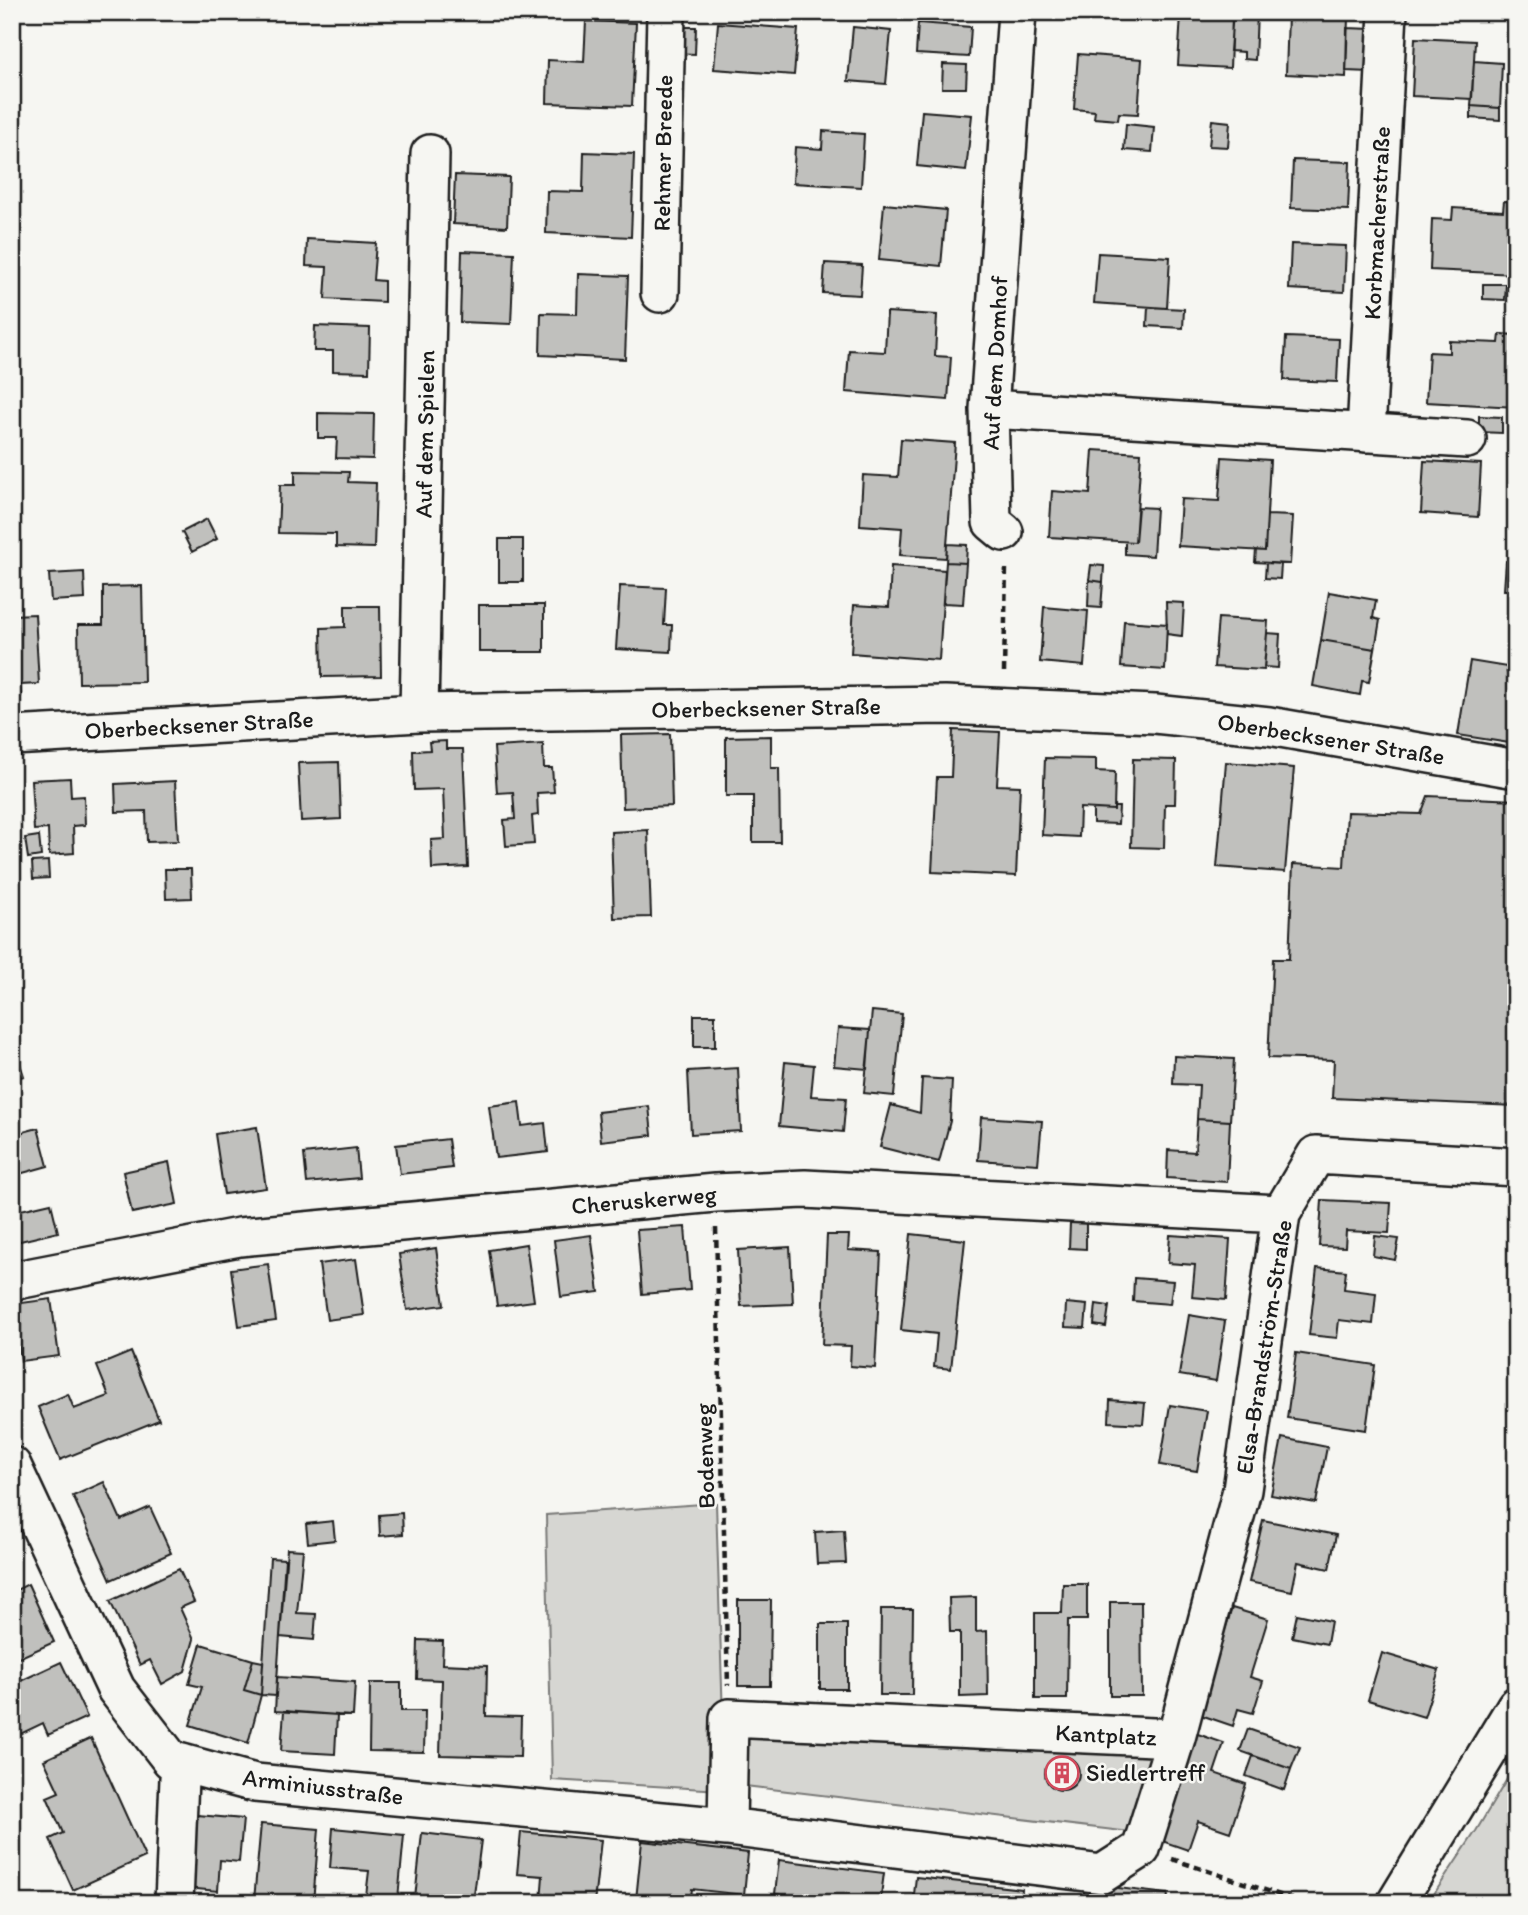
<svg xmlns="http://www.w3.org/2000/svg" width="1528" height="1915" font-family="Itim,sans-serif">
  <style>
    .green { fill: #d6d6d2; stroke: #797977; stroke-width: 2 }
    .building { fill: #c0c0bd; stroke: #1c1c1c; stroke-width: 2 }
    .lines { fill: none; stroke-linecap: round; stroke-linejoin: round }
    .minor-casing { stroke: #1c1c1c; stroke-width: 42 }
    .path { stroke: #1c1c1c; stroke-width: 4.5; stroke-dasharray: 7 5; stroke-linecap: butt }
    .minor { stroke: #f6f6f2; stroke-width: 37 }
    .labels { text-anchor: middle; stroke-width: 5; stroke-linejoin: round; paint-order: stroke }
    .street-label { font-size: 24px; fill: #1c1c1c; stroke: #f6f6f2 }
    .poi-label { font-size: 24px; fill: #1c1c1c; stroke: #f6f6f2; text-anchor: start }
  </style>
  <rect width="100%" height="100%" fill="#f6f6f2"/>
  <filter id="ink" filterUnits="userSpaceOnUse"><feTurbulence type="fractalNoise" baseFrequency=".0143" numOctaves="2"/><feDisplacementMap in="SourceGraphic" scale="14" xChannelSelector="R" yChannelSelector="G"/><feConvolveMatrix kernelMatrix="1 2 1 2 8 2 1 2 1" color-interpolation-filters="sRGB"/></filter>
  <g filter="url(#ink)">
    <path class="green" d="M716,1503l7,216 -2,71 -169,-10 -6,-265z
      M730,1719l445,20 -28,95 -418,-50z
      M1516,1764v139h-88l48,-72z"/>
    <path class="building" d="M1132,12h31l-1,9 -30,-2z
      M1233,12h24l-2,48 -11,-1v-7l-14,-1z
      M1181,14l51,3 -2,51 -52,-3z
      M1288,15l60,2 -2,60 -60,-3z
      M586,21l50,2 -4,83 -85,-3 1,-43 36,2z
      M718,23l80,6 -4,46 -80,-6z
      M918,23l53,4 -2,30 -53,-3z
      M675,27h21l-1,27 -21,-1z
      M853,27l38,4 -5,53 -38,-3z
      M1347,28l25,1 -2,43 -24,-1z
      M1415,38l60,3 -3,58 -60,-3z
      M1078,54l64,5 -4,55 -19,-1 -1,7 -24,-2 1,-7 -21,-2z
      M1474,61l28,2 -2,45 -29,-2z
      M943,64l24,1 -1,23h-24z
      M1471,106l29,2v12l-29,-2z
      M922,111l50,4 -6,56 -49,-5z
      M1212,120l18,2 -2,25 -19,-1z
      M1126,124l28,3 -2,25 -28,-2z
      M823,131l41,3 -3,53 -68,-4 2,-36 27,2z
      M584,152l50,2 -3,83 -85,-4 1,-42 36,1z
      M1293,160l57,2 -2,48 -57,-2z
      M455,175l54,2 -2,50 -54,-3z
      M1504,201l12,1v72l-86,-4 2,-51 20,1 1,-12 50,3z
      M884,204l62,6 -5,56 -62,-6z
      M307,239l69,4 -3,37 11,1v21l-59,-3 2,-32 -21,-1z
      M1291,244l55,2 -2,46 -55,-3z
      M462,251l52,2 -3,71 -51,-2z
      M1098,253l72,4 -3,51 -73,-5z
      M825,263l37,2 -2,30 -37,-2z
      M578,274l50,2 -3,83 -85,-4 1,-42 36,1z
      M1483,284h23l-1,16 -22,-1z
      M1148,307l36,2 -1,19 -36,-2z
      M887,312l50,3 -2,41 16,1 -3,43 -102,-8 3,-42 36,2z
      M315,326l55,2 -1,44 -36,-1v-20h-19z
      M1500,334l16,1v72l-90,-5 3,-50 20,1v-12l50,2z
      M1286,337l53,2 -2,43 -53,-2z
      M12,374h6v21h-6z
      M318,413l56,1 -1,45 -37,-1 1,-20h-19z
      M1479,416l23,1v16l-23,-1z
      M901,439l54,4 -9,115 -46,-3 2,-27 -42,-3 3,-50 35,2z
      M1093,450l48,3 -6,89 -86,-5 3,-46 38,3z
      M1222,457l48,3 -5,91 -87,-5 3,-47 38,2z
      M1424,461l57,3 -3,53 -57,-4z
      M295,471l54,1 -1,10 28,1 -2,65 -38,-1v-13l-58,-1 2,-48h15z
      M1510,490h6v15h-7z
      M1138,507l18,1 -3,48 -28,-2v-12h10z
      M1267,515l26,1 -3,48 -35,-2 1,-12 9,1z
      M207,519l10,20 -25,13 -10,-20z
      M499,539h24v43h-24z
      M947,544l20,1 -1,18 -20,-1z
      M1506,561l10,1v28h-12z
      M946,562l20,1 -3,41 -20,-1z
      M1266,563l15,1 -1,15 -15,-1z
      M1091,565l13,1 -1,16 -14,-2z
      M891,566l54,4 -6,90 -88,-7 3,-48 35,2z
      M84,572l1,27 -34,2 -2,-27z
      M1089,580l14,2 -2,26 -13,-1z
      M142,586l2,96 -65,1 -1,-58h25v-38z
      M620,586l46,2 -2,37h8l-1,27 -55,-3z
      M1329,592l47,8 -3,18 7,2 -5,29 -54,-9z
      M1166,602l18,1 -2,33 -15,-2z
      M479,605h65v47h-65z
      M345,606h35l1,70 -59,1 -1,-49 24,-1z
      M1044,607l44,4 -4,55 -44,-4z
      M35,614l4,70 -19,1 1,11 -9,1v-82z
      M1218,618l50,3 -4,49 -50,-3z
      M1124,621l43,3 -2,46 -44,-3z
      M1267,633l13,1 -2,34 -14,-1z
      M1321,640l54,9 -6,33 -7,-1 -2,14 -47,-9z
      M1470,661l37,6v5l9,1v71l-58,-9z
      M953,730l47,2 -3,53 23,1 -4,90 -84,-4 5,-95h14z
      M670,734l2,72 -49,2 -2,-73z
      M771,736v32h8l1,74h-27v-46h-27v-59z
      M446,741v8h17l5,118 -36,2 -1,-29 14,-1 -2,-50 -29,1 -1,-39 17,-1 -1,-8z
      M543,744l1,24h8l2,24 -17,1 1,22 -6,1 2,28 -28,2 -2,-26 11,-1 -2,-27 -16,1 -3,-46z
      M1045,758l51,1v12l19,1 -1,38 -34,-2 -1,29 -37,-2z
      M1133,759l43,1 -1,44h-10l-1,44 -33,-1z
      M339,762l2,57 -40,2 -3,-58z
      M1226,762l68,6 -9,104 -68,-5z
      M70,778l1,19 13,-1 1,29 -12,1 1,27 -25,2 -1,-26 -14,1 -3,-50z
      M175,781l3,60 -31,1 -1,-31 -30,1 -1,-28z
      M1428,796l88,4v306l-184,-8 2,-38 -66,-2 5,-99h16l4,-95 51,3 3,-55 74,2z
      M1114,807h5l-1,17 -25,-1v-14l21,1z
      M648,830l3,87 -37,1 -3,-86z
      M39,836l2,20 -13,2 -3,-20z
      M48,861l1,17 -16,1 -1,-17z
      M165,869h26l1,29 -26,1z
      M872,1011l30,3 -8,82 -30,-3z
      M694,1015h21v32h-21z
      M838,1028l32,2 -3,39 -33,-3z
      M12,1039l12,37 -12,3z
      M1174,1056l60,3 -4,62 -33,-2 2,-34 -26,-1z
      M785,1062l29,3 -3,31 35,2 -3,34 -64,-6z
      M738,1068l3,63 -50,3 -3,-63z
      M922,1078l30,2 -2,41 -11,41 -59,-15 11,-42 29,8z
      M519,1102l3,24 23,-3 3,29 -52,6 -7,-52z
      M649,1106l3,29 -51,6 -3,-29z
      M981,1117l61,4 -4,43 -60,-4z
      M1197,1119l33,2 -3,61 -60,-4 1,-28 27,2z
      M257,1127l9,61 -42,6 -9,-60z
      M38,1128l10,38 -36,10v-41z
      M448,1139l4,29 -52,6 -4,-29z
      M356,1148l3,30 -52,5 -3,-29z
      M169,1162l8,42 -45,9 -9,-41z
      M1322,1200l69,3 -2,30 -43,-2 -1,16 -26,-1z
      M51,1203l7,29 -46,11v-31z
      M1070,1223h16v26l-17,-1z
      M685,1227l5,63 -48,4 -5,-64z
      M911,1234l54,6 -14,129 -17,-2 3,-33 -36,-4z
      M591,1235l8,57 -38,5 -7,-57z
      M827,1235h22l-1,15 33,2 -6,116 -25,-2 1,-20 -29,-1z
      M1170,1235l60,4 -4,61 -34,-3 3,-32 -27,-2z
      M1375,1236l24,3 -4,21 -22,-4z
      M526,1244l8,57 -37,5 -8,-56z
      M790,1247l3,57 -52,2 -3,-56z
      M436,1248l8,57 -37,5 -8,-56z
      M356,1259l8,56 -37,5 -8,-56z
      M268,1264l8,57 -37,5 -8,-57z
      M1317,1268l29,3 -2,18 32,4 -3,31 -34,-4 -2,18 -28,-3z
      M1134,1278l39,3 -3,23 -37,-3z
      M51,1299l8,57 -38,5 -7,-57z
      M1066,1303l21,2 -2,23 -20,-1z
      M1096,1304l13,2 -3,21 -12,-2z
      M1189,1315l36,6 -9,60 -37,-6z
      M131,1352l28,68 -99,40 -22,-53 30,-13 6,15 35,-13 -12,-30z
      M1296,1353l79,12 -9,65 -79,-12z
      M1110,1400l35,3 -2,21 -34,-2z
      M1170,1405l37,6 -10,60 -37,-6z
      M1282,1438l45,9 -11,56 -45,-8z
      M104,1482l17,38 29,-13 21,46 -60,27 -38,-84z
      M402,1513l1,21 -23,2 -1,-21z
      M1263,1520l73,15 -7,34 -31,-7 -6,29 -43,-9z
      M333,1521l2,19 -27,3 -2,-19z
      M844,1530l2,33 -29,1 -2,-32z
      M287,1549l16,1 -6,63 19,1 -2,26 -34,-3z
      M270,1558l15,1 -9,137 -15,-1z
      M179,1569l15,33 -14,6 14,31 -9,32 -23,13 -12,-24 -10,5 -30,-64z
      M28,1584l26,58 -42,19v-69z
      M1063,1584h24v36h-19l-1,79h-32v-86h27z
      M976,1597v35l11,-1 1,65 -28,1v-65h-10l-1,-34z
      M738,1600h33l-1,86h-32z
      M1110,1602h31l1,94h-32z
      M1232,1608l36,11 -18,58 13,4 -10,32 -15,-4 -5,17 -35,-12z
      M881,1609h32l-1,86h-32z
      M1297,1614l34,7 -4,23 -35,-7z
      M820,1624h27v65h-27z
      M418,1640l25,1 -1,23 45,2 -1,50 35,1 -1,40 -80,-2 2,-75 -25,-1z
      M201,1644l52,16 -9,30 17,5 -13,48 -58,-18 12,-38 -13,-3z
      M1382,1653l57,17 -15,47 -56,-17z
      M253,1660l10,2 -2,33 -17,-5z
      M61,1662l26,55 -39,18 -5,-12 -31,15v-53z
      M277,1677l78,5 -2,34 -78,-5z
      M370,1683h31v28h24l-1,41 -55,-1z
      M284,1711l53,4 -2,39 -54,-3z
      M1248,1729l52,18 -9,22 -51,-18z
      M1192,1732l32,11 -10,30 32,11 -16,48 -32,-11 -10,29 -32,-11z
      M91,1738l54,119 -72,33 -23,-51 13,-6 -16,-36 12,-5 -15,-32z
      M1253,1756l38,13 -7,21 -38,-14z
      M1045 1773a17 17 0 1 1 34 0a17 17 0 1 1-34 0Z
      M186,1814l57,5 -4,43 -19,-2 -2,31 -32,-3z
      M261,1824l58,5 -6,74 -59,-3z
      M333,1828l71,7 -6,64 -32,-3 3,-25 -39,-3z
      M521,1832l80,8 -7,63h-83v-4l30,2 2,-25 -26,-2z
      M422,1833l59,7 -8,63 -58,-5z
      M642,1841l106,12 -4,42 -52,-6 -2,14 -54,-3z
      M779,1860l105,13 -4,30h-72l1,-4 -34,-5z
      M916,1877l106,12 -1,14h-108z
      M1085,1884l83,10 -1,9h-84z
      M333,1899l41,3v1h-42z"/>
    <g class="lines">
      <defs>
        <path id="minor" d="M660,293l6,-281
          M989,409l478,30
          M1366,433l22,-421
          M1004,532l-12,-10 -3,-113 28,-397
          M419,713l11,-559
          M12,736l407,-23 526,-8 210,9 114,12 247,43
          M12,1281l227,-44 476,-44 90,-4 476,25
          M12,1466l104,223 55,71 84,23 472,44 375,47 39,-25 35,-111 -447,-20 -2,109
          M1176,1738l66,-248 39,-276 35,-59 200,12
          M174,1903l5,-125 3,-15
          M1396,1903l120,-197"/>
      </defs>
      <use href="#minor" class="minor-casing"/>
      <path class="path" d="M1004,672l2,-107
        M716,1228l12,457
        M1172,1859l132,44"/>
      <use href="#minor" class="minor"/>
    </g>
  </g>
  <defs>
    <symbol id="building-ring" viewBox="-11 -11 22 22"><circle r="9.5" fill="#f6f6f2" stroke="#d1495b" stroke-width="1.5"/><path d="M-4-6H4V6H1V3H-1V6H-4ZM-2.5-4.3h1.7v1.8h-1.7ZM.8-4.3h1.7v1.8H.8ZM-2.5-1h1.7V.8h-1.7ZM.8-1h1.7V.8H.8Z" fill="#d1495b"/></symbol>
  </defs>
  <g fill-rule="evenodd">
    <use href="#building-ring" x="1043" y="1754" width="38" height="38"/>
  </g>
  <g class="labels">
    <g class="street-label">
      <text transform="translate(663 153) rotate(-89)" y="8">Rehmer Breede</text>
      <text transform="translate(1377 223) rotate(-87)" y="8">Korbmacherstraße</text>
      <text transform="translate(995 363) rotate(-87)" y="8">Auf dem Domhof</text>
      <text transform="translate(425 434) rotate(-89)" y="8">Auf dem Spielen</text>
      <text transform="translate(766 708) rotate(-1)" y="8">Oberbecksener Straße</text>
      <text transform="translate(199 725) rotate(-3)" y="8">Oberbecksener Straße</text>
      <text transform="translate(1331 739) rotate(9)" y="8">Oberbecksener Straße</text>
      <text transform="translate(644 1200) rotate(-5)" y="8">Cheruskerweg</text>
      <text transform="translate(1264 1347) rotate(-81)" y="8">Elsa-Brandström-Straße</text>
      <text transform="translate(705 1456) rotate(-92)" y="8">Bodenweg</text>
      <text transform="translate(1106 1735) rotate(3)" y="8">Kantplatz</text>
      <text transform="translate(323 1787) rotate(7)" y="8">Arminiusstraße</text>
    </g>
    <g class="poi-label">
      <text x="1086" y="1781">Siedlertreff</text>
    </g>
  </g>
  <rect width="1528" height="1915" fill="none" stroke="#f6f6f2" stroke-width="42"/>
  <rect x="21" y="21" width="1486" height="1873" fill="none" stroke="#1c1c1c" stroke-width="2.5" filter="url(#ink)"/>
</svg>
